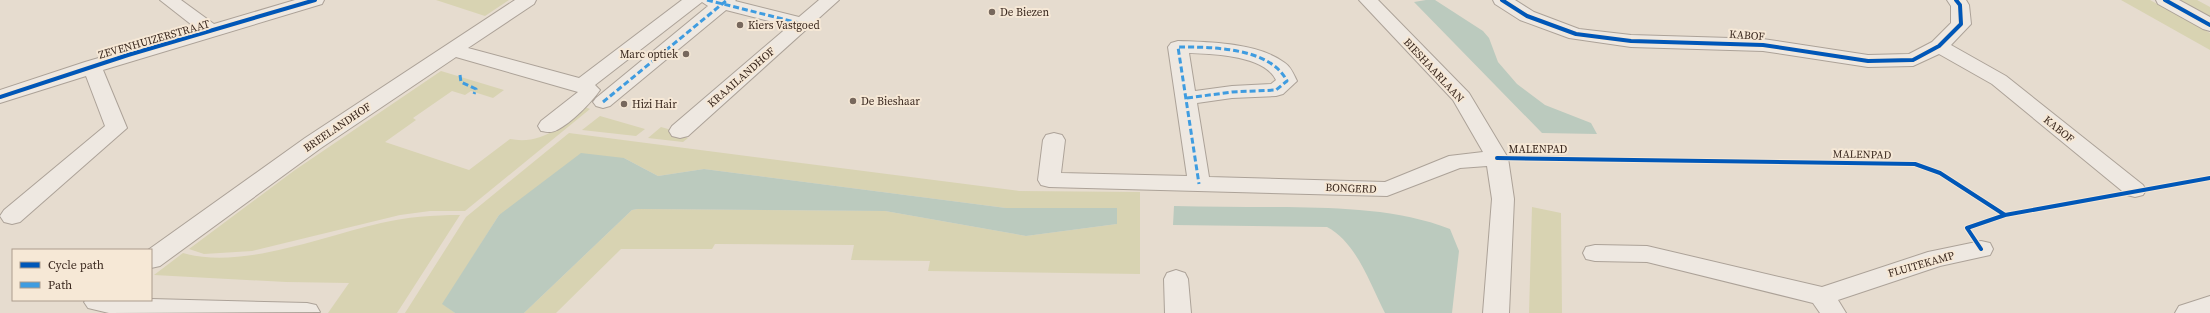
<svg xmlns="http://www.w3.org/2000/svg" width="2210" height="313" font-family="'Source Serif 4',serif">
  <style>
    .green { fill: #d8d3b2 }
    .water { fill: #bbcabe }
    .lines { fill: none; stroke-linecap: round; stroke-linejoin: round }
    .minor-casing { stroke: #aca298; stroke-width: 2 }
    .minor { fill: #eee8e1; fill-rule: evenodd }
    .quiet { stroke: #3f9ce0; stroke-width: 3; stroke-dasharray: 6 3; stroke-linecap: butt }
    .cycleway-casing { stroke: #f6e8d6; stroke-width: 6 }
    .cycleway { stroke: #0057b8; stroke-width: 4 }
    .poi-dot { fill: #77685d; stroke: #f6e8d6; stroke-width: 1.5 }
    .labels { text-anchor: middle; stroke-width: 4; stroke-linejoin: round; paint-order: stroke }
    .poi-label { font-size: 11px; fill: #3b291f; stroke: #f6e8d6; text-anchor: start }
    .street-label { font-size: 11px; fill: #3b291f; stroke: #f6e8d6 }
  </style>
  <rect width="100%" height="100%" fill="#e6dccf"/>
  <path class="green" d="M436,0h73l-24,16z
    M2121,0h29l60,33v17z
    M2177,0h20l13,7v11z
    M441,71l63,19 -11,8 -22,-7 -6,4 -13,-4 -39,27 3,2 -31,22 84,28 41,-31c32,6 52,-13 75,-32l5,2 -125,102h-35l-30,4 -148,36 -48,3 -15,-5 106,-79z
    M600,116l45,13 -9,7 -54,-6z
    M661,127l14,4 -2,2 15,5 -5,4 -35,-4z
    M569,133l450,58 121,1v82l-212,-3 2,-10 -79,-1 3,-15 -139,-1 -3,5h-91l-65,64h-32l108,-103 6,-1 247,2 141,25 91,-12v-16h-111l-302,-39 -46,7 -34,-18 -125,57 -56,89 12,9h-50l61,-96z
    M1532,207l29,6 1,100h-33z
    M460,215l-63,98h-69l21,-30 -63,-1 -132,-7 29,-22c59,17 140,-17 198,-30 26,-6 52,-8 79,-8z"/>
  <path class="water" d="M1426,0h9l48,31 6,7 9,24 19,22 28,21 46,18 6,11 -55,-1 -128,-131z
    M581,153l43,5 34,18 46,-7 302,39h111v16l-91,12 -141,-25 -247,-2 -6,1 -108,103h-69l-13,-9 57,-89z
    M1174,206c37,1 75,1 113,1 54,1 112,2 163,22l9,22 -7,62h-67c-15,-29 -28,-70 -58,-86l-154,-2z"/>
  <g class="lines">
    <defs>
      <path id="minor" d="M160,0h21l33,24 81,-24h29l-2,4 -219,66 24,58 -107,94 -8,2 -8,-2 -4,-6 4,-6 101,-84 -19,-50 -86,27v-13l85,-28 112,-33z
        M515,0h21l-2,4 -66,44 111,30 103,-78h54l-1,1 64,16 20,-17h20l-151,136 -8,2 -8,-2 -3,-5 3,-5 117,-100 -63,-16 -116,96 -7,2 -7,-2 -3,-4 3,-4 112,-92 -6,-4 -107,83 5,5c-9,13 -29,33 -43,40 -5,3 -10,2 -16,1l-3,-5 3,-5 37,-29 -122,-35 -135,91 -161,118 -9,2v-18h-3l157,-112z
        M1359,0h19l91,93 39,65 6,41 -5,114h-26l9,-114 -5,-33 -27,2 -73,28 -338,-9 -8,-2 -3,-5 5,-40 3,-5 8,-2 8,2 3,5 -4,33 126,3 -19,-129 3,-4 7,-2c32,1 81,2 107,22 6,4 9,12 12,18l-14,13 -7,2 -44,2 -35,5 12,74 176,5 64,-26 34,-4 -30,-52zM1189,53c24,1 75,2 87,27l-5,4 -39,2 -37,5z
        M1493,0h22l19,12 45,17 52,6 132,4 105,16 41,-1 23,-12 19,-19v-17l-4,-6h19l3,5 2,19 -20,21 55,31 137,109 3,5 -3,5 -8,2 -8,-2 -135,-111 -53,-30 -26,12 -45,1 -105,-16 -132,-4 -62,-9 -49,-18 -25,-16z
        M2156,0h23l31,17v14l-7,-2 -45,-25z
        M1981,241l9,2 3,6 -3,6 -50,11 -102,34 8,13h-26l-7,-10 -166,-41 -52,-1 -9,-2 -3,-6 3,-6 9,-2 52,1 175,41 106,-35z
        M1176,270l9,3 3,6 3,34h-26l-1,-34 3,-6z
        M2210,296v17h-35l4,-7z
        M151,299l156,4 9,2 4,7 -211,1 -21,-5 -4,-6 2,-2z"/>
    </defs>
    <use href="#minor" class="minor-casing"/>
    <use href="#minor" class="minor"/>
    <path class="quiet" d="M707,0l96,24
      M460,75l1,7 15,7 -2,5
      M1187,98l45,-6 44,-2 11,-9c-17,-34 -76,-34 -109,-34l21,137
      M603,102l124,-102"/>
    <defs>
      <path id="cycleway" d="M1502,0l25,16 49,18 55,7 132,4 105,16 45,-1 26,-14 22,-22 -1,-19 -4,-5
        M2165,0l45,25
        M0,97l128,-42 187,-55
        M1497,158l418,6 25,9 65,42
        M1981,249l-14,-21 38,-13 205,-37"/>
    </defs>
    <use href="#cycleway" class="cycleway-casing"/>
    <use href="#cycleway" class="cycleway"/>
  </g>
  <g class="poi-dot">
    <circle cx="992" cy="12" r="4"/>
    <circle cx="740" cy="25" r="4"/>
    <circle cx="686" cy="54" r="4"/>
    <circle cx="853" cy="101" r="4"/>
    <circle cx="624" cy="104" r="4"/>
  </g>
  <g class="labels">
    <g class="poi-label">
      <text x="1000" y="16">De Biezen</text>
      <text x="748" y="29">Kiers Vastgoed</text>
      <text x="678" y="58" text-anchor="end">Marc optiek</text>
      <text x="861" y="105">De Bieshaar</text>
      <text x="632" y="108">Hizi Hair</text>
    </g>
    <g class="street-label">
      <text transform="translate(1747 35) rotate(4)" y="4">KABOF</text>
      <text transform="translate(154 39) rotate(-16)" y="4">ZEVENHUIZERSTRAAT</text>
      <text transform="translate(1434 70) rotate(47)" y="4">BIESHAARLAAN</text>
      <text transform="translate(741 77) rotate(-41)" y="4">KRAAILANDHOF</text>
      <text transform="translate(337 127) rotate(-34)" y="4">BREELANDHOF</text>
      <text transform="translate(2059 129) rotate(39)" y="4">KABOF</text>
      <text x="1538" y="153">MALENPAD</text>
      <text transform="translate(1862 154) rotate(1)" y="4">MALENPAD</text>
      <text transform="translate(1351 188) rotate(2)" y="4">BONGERD</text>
      <text transform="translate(1921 264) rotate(-16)" y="4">FLUITEKAMP</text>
    </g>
  </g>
  <rect x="12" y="249" width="140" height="52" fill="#f6e8d6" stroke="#ab9c8d"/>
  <rect x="20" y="262" width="20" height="6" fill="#0057b8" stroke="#ab9c8d"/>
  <text x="48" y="269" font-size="12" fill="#3b291f">Cycle path</text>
  <rect x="20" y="282" width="20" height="6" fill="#3f9ce0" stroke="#ab9c8d"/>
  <text x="48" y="289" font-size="12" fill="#3b291f">Path</text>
</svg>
